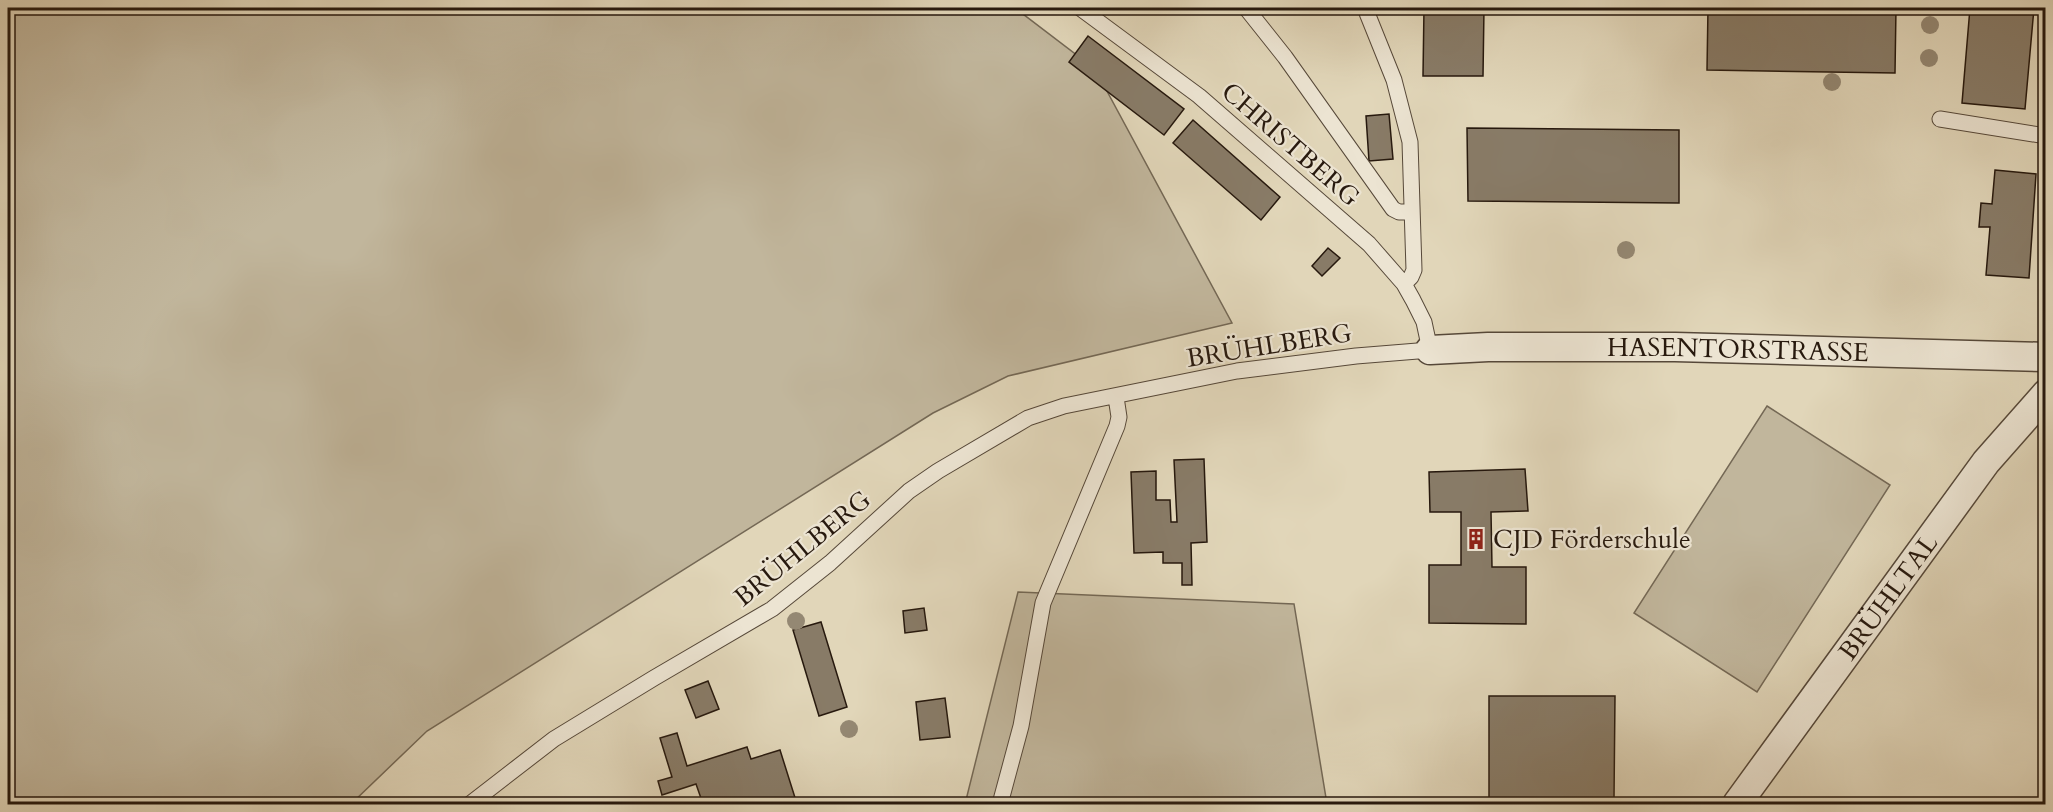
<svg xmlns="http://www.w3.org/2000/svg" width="2053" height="812" font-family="Cardo,serif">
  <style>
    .green { fill: #c1b69c; stroke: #746855; stroke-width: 1.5 }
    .building { fill: #887b67; stroke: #27190e; stroke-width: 1.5 }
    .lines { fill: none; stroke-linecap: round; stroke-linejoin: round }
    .service-casing { stroke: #564839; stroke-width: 17 }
    .minor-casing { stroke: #564839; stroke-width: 31 }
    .service { stroke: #ece4d2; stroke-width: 15 }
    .minor { stroke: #ece4d2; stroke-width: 28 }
    .tree { fill: #948873 }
    .labels { text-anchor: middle; stroke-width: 4.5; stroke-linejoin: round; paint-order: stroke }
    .street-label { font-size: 26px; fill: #27190e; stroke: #ece4d2 }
    .poi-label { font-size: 26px; fill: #27190e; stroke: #ece4d2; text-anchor: start }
  </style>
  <rect width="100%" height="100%" fill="#e1d6b9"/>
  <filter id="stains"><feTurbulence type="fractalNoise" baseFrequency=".00333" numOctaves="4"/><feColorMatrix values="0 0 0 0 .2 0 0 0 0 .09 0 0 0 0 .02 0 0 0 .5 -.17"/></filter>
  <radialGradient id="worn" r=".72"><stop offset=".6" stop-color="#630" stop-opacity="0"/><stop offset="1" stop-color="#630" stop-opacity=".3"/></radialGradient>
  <path class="green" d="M8,8h1007l80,61 137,254 -224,53 -75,37 -506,318 -76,73h-343z
    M1767,406l123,79 -133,207 -123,-79z
    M1018,592l276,12 33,200h-362z"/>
  <path class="building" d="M1424,8h60l-1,68h-60z
    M1708,8h188l-1,65 -188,-3z
    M1970,8h64l-9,101 -63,-6z
    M1088,36l96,73 -20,26 -95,-73z
    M1389,114l4,45 -24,2 -3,-45z
    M1193,120l87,77 -19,23 -88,-77z
    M1467,128l212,2v73l-211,-2z
    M1995,170l41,4 -7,104 -43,-3 4,-48h-11l2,-24 11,1z
    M1328,248l12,10 -18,18 -10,-10z
    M1204,459l3,83 -16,1 1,42h-10v-22h-19v-11l-29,1 -3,-81 25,-1v29h14l1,22h6l-3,-62z
    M1525,469l3,42 -37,1 1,55h34v57l-97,-1v-58h32v-53h-31l-1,-40z
    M924,608l3,22 -22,3 -2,-22z
    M821,622l26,85 -28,9 -26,-86z
    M708,681l11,28 -23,9 -11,-28z
    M1489,696h126l-1,103h-125z
    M945,698l5,39 -30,3 -4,-38z
    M677,733l10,33 60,-19 4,12 29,-9 17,54h-94l-7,-20 -34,11 -4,-14 14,-4 -12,-39z"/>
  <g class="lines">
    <defs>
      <path id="service" d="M1246,8l39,49 108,152 6,3h12
        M1365,8l29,72 16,62 4,128 -3,7 -7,7
        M1940,119l106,17
        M470,804l84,-65 100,-61 118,-69 58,-46 79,-72 29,-20 90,-53 36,-12 173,-35 119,-15 74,-6 -6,-28 -11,-22 -9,-16 -35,-40 -170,-148 -119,-88
        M1000,804l21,-78 22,-123 74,-177 2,-9 -3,-20"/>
      <g id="minor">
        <path id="s1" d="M1430,350l58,-3h187l371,10"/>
        <path id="s2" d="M1737,804l249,-342 60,-68"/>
      </g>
    </defs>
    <use href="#service" class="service-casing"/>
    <use href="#minor" class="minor-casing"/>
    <use href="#service" class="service"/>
    <use href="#minor" class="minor"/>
  </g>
  <g class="tree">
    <circle cx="1930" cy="25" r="9"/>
    <circle cx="1929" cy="58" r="9"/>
    <circle cx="1832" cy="82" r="9"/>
    <circle cx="1626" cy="250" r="9"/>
    <circle cx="796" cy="621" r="9"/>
    <circle cx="849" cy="729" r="9"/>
  </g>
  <defs>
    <symbol id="building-bare" viewBox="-9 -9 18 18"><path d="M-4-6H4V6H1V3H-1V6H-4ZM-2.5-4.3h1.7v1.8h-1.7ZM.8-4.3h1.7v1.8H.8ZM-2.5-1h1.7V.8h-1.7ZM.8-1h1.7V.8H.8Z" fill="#8f2418" stroke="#ece4d2" stroke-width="2.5" paint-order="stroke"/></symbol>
  </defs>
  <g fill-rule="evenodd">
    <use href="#building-bare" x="1461" y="524" width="30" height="30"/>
  </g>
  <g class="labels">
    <g class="street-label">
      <text transform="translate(1291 144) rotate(41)" y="9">CHRISTBERG</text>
      <text transform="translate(1269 345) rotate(-9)" y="9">BRÜHLBERG</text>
      <text dy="9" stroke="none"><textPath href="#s1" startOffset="308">HASENTORSTRASSE</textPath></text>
      <text transform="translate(802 548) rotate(-39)" y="9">BRÜHLBERG</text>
      <text dy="9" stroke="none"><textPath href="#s2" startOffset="256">BRÜHLTAL</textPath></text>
    </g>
    <g class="poi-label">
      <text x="1493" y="548">CJD Förderschule</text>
    </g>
  </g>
  <rect width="2053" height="812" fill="none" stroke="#e1d6b9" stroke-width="30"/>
  <rect x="9" y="9" width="2035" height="794" fill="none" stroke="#27190e" stroke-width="3"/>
  <rect x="15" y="15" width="2023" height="782" fill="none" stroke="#27190e" stroke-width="1.5"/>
  <rect width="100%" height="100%" filter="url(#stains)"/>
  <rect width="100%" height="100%" fill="url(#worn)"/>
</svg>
